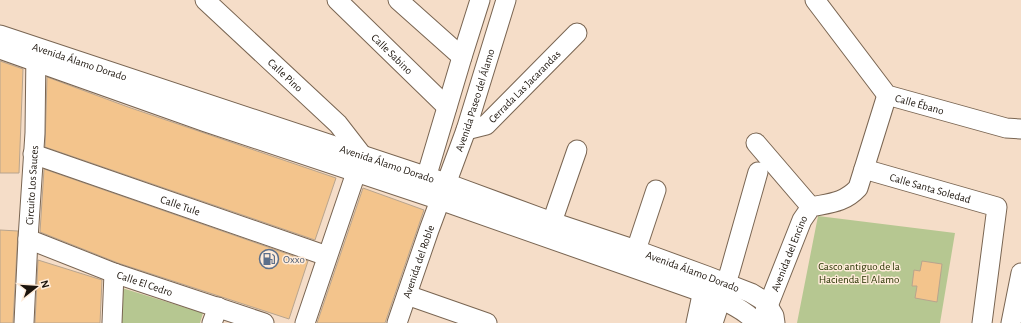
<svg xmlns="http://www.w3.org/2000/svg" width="1021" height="323" font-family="'Alegreya Sans',sans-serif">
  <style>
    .green { fill: #b6c791 }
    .building { fill: #f3c48c; stroke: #b8a48d }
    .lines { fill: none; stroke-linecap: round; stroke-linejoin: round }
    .minor-casing { stroke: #796552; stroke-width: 21 }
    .minor { stroke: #fff; stroke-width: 19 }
    .labels { text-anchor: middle; stroke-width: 3; stroke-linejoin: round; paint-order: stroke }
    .street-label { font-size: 11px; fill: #1c140c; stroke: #ffecda }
    .service-label { font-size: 11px; fill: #4e5e75; stroke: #ffecda; text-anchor: start }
    .park-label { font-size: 11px; fill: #273200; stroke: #ffecda }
  </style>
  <rect width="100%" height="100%" fill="#f5ddc8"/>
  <path class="green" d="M818,216l137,17 -15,90h-143z
    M122,288l81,25 -3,10h-80z"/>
  <path class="building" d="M0,61l23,8 -4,104h-19z
    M47,77l81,30 208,71 -21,62 -270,-93z
    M44,169l264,92 -19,58 -171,-56 -78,-31z
    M363,188l61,22 -39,113h-68z
    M0,230l18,1 -5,92h-13z
    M38,260l64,20 -2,43h-65z
    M922,261l20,3 -5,38 -22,-4 2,-12h-5l2,-16 6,1z"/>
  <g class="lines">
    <defs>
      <g id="minor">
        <path id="s1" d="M205,0l133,124 24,31 -57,168"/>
        <path id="s2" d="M337,0l110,107"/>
        <path d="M398,0l64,57"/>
        <path id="s3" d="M815,0l72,95 119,33 15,1"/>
        <path id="s4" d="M0,35l446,148 106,39 84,28 71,26 44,17 10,6 7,7 6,10 1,7"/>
        <path d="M0,49l206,73 234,78 262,92c19,8 41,15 54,31"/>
        <path id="s5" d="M466,130l20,-5 91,-92"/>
        <path d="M756,143l55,64"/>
        <path id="s6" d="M33,154l294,102"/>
        <path id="s7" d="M864,169l133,38 -15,116"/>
        <path d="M423,188l39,-131 18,-57"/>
        <path d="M552,222l25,-72"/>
        <path id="s8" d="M28,239l86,34 150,50"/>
        <path d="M636,250l20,-60"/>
        <path d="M407,295l80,28"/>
        <path id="s9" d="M763,315l5,-9 34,-86 9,-13c19,-4 33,-4 47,-19l29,-93"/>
        <path id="s10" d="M24,323l4,-84 7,-106 1,-82"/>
        <path d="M112,323l2,-50"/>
        <path d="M212,323l6,-16"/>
        <path id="s11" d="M397,323l32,-93 37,-100 40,-130"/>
        <path d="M696,323l9,-42"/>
        <path d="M713,323l17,-52 28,-99"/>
        <path d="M1011,323l10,-50"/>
      </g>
    </defs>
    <use href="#minor" class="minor-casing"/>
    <use href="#minor" class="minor"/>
  </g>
  <defs>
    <symbol id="fuel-ring" viewBox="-11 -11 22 22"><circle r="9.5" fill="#ffecda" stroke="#5c6f8a" stroke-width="1.5"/><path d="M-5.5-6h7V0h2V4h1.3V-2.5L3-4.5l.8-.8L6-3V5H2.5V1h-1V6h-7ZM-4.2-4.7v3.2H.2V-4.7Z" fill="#5c6f8a"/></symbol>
  </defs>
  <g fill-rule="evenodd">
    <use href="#fuel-ring" x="258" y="248" width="22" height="22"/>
  </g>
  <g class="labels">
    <g class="street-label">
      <text dy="4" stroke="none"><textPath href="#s2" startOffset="77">Calle Sabino</textPath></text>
      <text dy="4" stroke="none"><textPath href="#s4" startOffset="84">Avenida Álamo Dorado</textPath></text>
      <text dy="4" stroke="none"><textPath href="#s1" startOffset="110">Calle Pino</textPath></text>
      <text dy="4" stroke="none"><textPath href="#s5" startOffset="75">Cerrada Las Jacarandas</textPath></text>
      <text dy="4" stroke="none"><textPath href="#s11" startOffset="236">Avenida Paseo del Álamo</textPath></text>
      <text dy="4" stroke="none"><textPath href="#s3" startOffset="153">Calle Ébano</textPath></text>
      <text dy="4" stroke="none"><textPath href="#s4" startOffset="408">Avenida Álamo Dorado</textPath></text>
      <text dy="4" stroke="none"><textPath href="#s10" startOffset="138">Circuito Los Sauces</textPath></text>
      <text dy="4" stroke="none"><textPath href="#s7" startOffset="69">Calle Santa Soledad</textPath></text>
      <text dy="4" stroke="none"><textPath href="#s6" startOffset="156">Calle Tule</textPath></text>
      <text dy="4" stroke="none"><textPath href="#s9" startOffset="67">Avenida del Encino</textPath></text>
      <text dy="4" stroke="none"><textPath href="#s11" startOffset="65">Avenida del Roble</textPath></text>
      <text dy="4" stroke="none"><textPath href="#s4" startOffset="732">Avenida Álamo Dorado</textPath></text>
      <text dy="4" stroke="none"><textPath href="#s8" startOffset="125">Calle El Cedro</textPath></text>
    </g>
    <g class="service-label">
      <text x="283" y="263">Oxxo</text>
    </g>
    <g class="park-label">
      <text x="859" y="270">Casco antiguo de la<tspan x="859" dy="13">Hacienda El Alamo</tspan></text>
    </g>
  </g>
  <g transform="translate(36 287) rotate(73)" stroke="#ffecda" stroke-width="3" paint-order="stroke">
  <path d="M0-3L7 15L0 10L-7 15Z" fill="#1c140c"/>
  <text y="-6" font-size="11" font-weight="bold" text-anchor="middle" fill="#1c140c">N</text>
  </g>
</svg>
